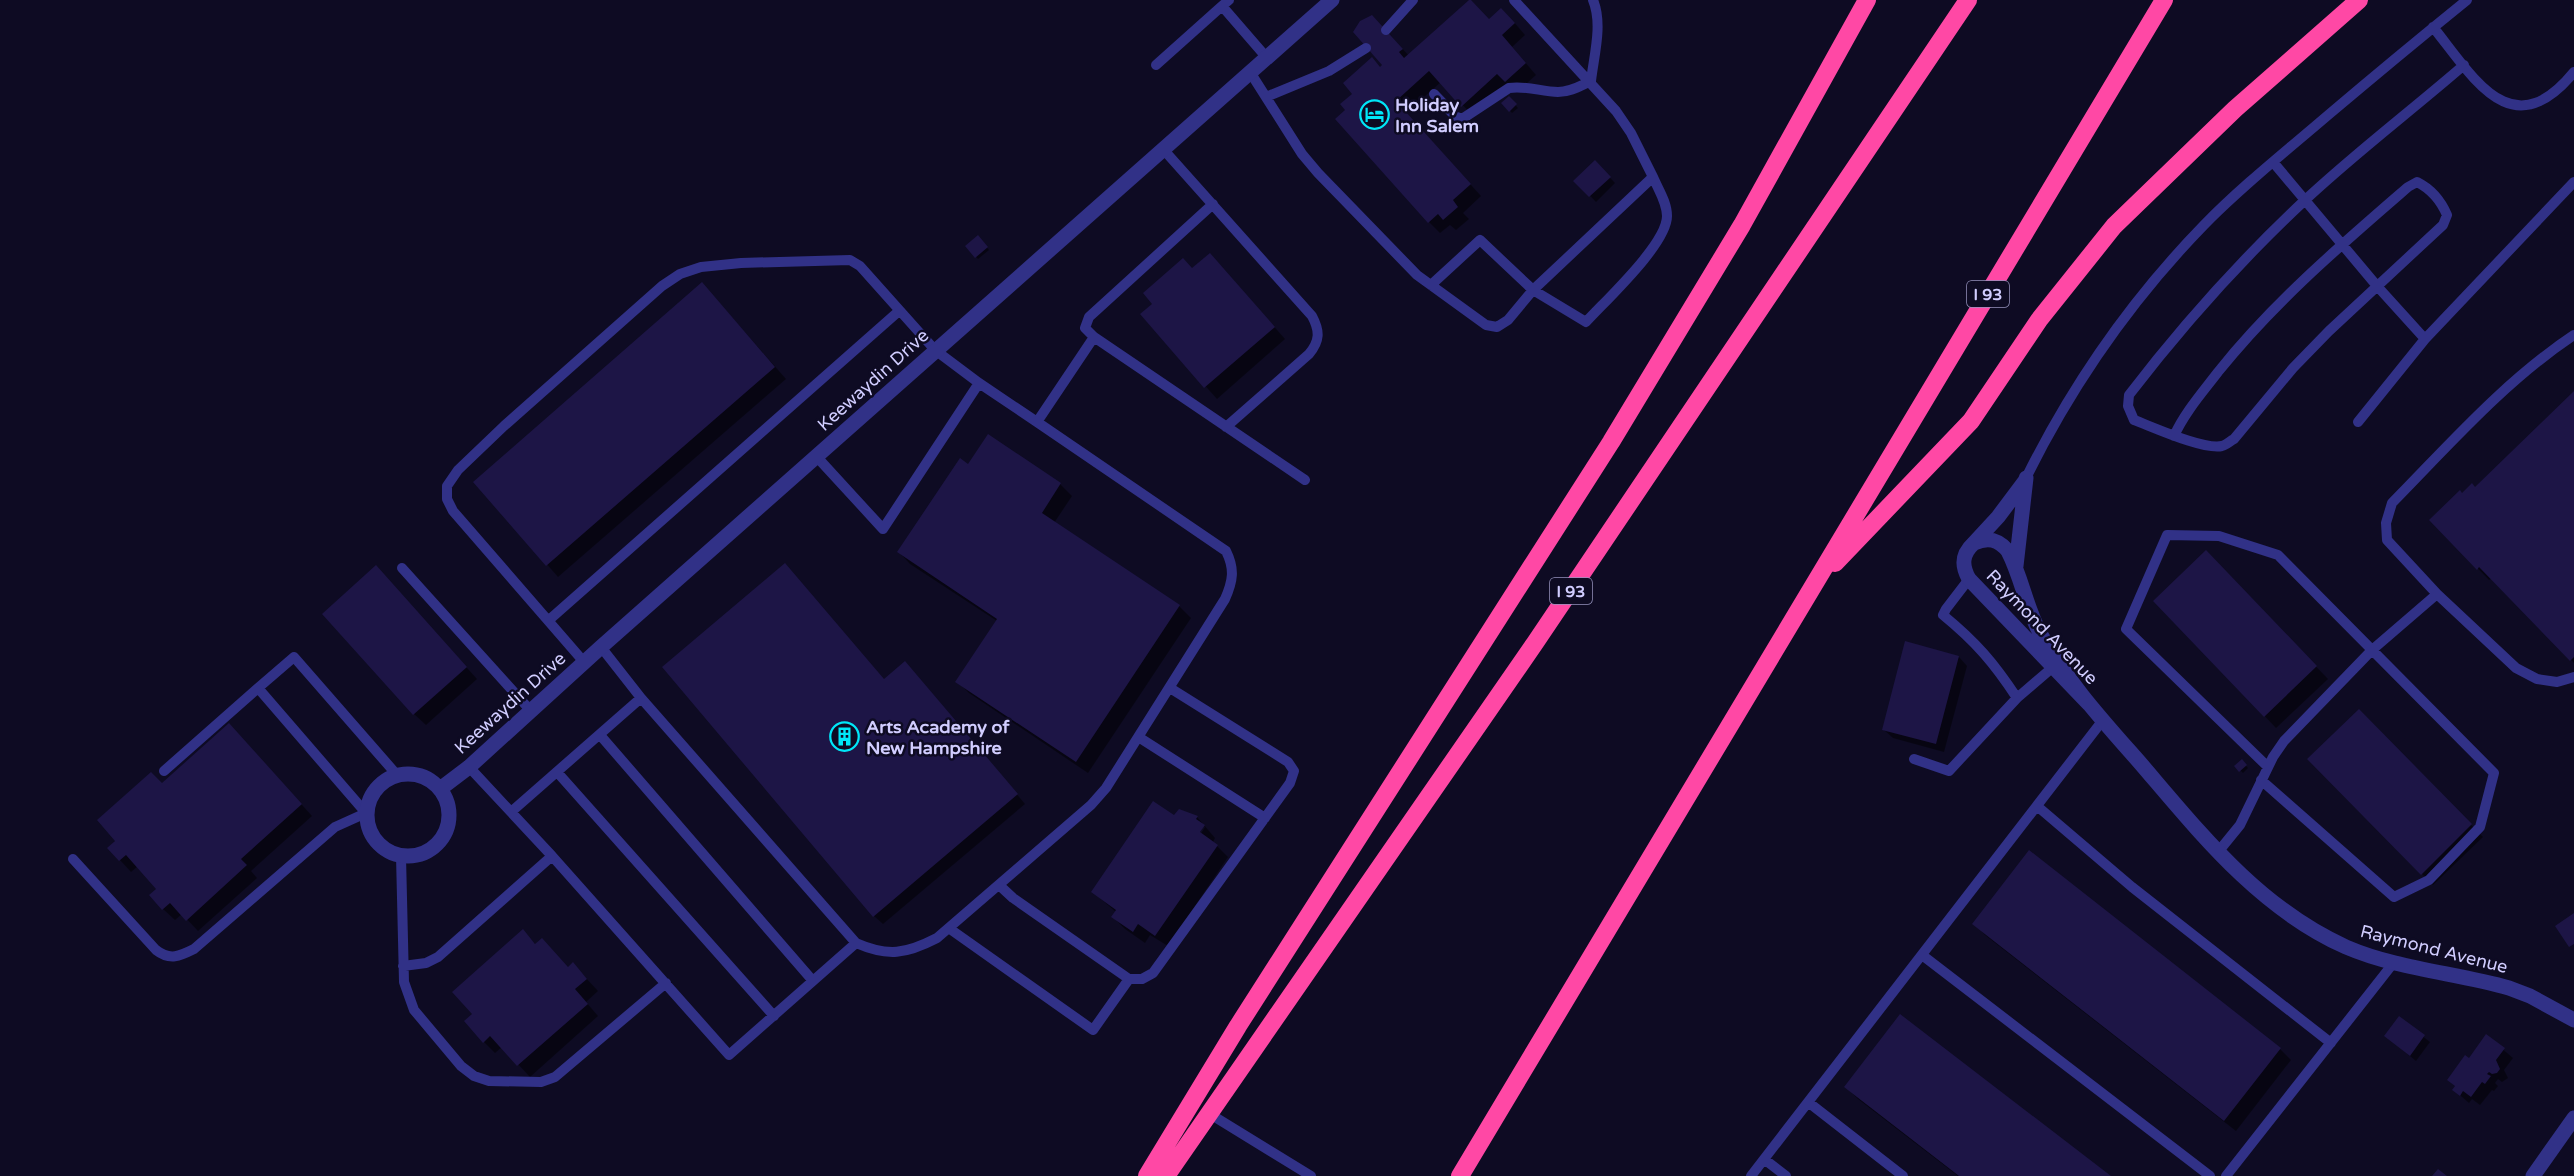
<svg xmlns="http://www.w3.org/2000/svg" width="2574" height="1176" font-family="'Varela Round',sans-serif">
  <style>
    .shadow { fill: #0007; fill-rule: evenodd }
    .building { fill: #1d1546 }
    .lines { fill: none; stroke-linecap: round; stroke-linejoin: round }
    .service { stroke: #313187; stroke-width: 10 }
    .minor { stroke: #313187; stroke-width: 15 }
    .tertiary { stroke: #313187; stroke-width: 15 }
    .motorway { stroke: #ff48a5; stroke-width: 18 }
    .labels { text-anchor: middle; stroke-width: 5; stroke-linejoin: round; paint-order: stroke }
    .shield { fill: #0e0b23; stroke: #9693bd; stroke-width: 1.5 }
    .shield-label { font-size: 16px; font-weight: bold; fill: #d1cdff }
    .poi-label { font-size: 18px; font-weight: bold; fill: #d1cdff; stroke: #0e0b23; text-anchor: start }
    .street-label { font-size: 18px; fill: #d1cdff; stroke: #0e0b23 }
  </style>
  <rect width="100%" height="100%" fill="#0e0b23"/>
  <path class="shadow" d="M1489,21h24l12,14 -13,12 24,28 -19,17 -7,-8 -36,33 -33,-35 -35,31 75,83 -18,17 6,6 -13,11 -6,-5 -10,8 -11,-11 -48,-153 3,-4v-37l25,28z
    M1509,98l9,10 -6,5 -9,-10z
    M1595,162l20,21 -19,19 -20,-21z
    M978,237l11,13 -11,9 -11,-13z
    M1221,266l64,73 -68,60 -75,-84 51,-45z
    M713,296l73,83 -228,198 -83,-95z
    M2574,393v270l-82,-85 -3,2 -58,-60 31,-25 13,-6z
    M968,466l92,18 12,12 -18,27 125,83 12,12 -103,155 -119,-80 -12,-12 40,-60 -87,-57 -11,-12z
    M2218,564l110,115 -52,49 -121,-127z
    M387,579l90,100 -51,46 -12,-11z
    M1959,657l8,9 -23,86 -51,-14 -9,-8z
    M913,671l112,133 -142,120 -9,-8 10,-236z
    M2359,711l124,126 -50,48 -124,-126z
    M240,736l72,80 -61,55 6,7 -59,53 -16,-17 -7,6 -12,-11 -5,-20 -20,-23 -7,6 -22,-24 53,-63z
    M2242,761l6,7 -5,5 -7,-7z
    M1175,817h22l18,21 -2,4 15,15 -60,89 -18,-11 -5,8 -20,-14 -12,-12 3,-5 -23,-20zM1203,825l2,2 -8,13z
    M1974,923l306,126 11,11 -55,71 -251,-196z
    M523,931l13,14 33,23 4,-4 25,27 -12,11 12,14 -68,61 -28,-30 -7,6 -11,-11 -10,-27z
    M2399,1018l31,24 -14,19 -30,-25z
    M2487,1036l26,22 -9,12 4,8 -6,4 -4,-3 -3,4 3,3 -4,5 -2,-1 -12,15 -8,-6 -3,4 -15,-13 16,-30z
    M1846,1087l262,89h-150l-100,-77z"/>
  <path class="building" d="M1469,0h2l18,19 12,-11 14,15 -13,12 24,28 -21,19 -8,-8 -36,33 -32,-36 -33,30 75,83 -18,16 5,7 -15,13 -5,-6 -10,9 -93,-104 10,-9 -5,-6 12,-10 -9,-11 29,-26 8,10 2,-2 -29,-33 7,-11 12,-6 31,34 -4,3 5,6z
    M1509,96l8,8 -8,8 -8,-9z
    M1595,160l16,17 -22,20 -16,-16z
    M978,235l10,12 -13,11 -10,-12z
    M1210,253l65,74 -71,61 -64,-74 12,-10 -9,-11 40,-35 9,10z
    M702,282l73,85 -229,199 -73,-84z
    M2574,391v266l-4,4 -91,-94 -2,3 -48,-50 31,-30 2,3 10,-10 3,4z
    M988,434l73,49 -19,30 138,92 -104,157 -121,-80 42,-63 -100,-67 63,-94 8,6z
    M2206,550l111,116 -53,51 -111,-116z
    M785,563l99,116 21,-18 113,133 -145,123 -211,-250z
    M376,565l91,102 -54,48 -91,-101z
    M1905,641l54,15 -23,88 -54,-14z
    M2359,709l113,115 -51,51 -114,-116z
    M229,723l73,81 -61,55 6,6 -61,56 -16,-18 -8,7 -13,-15 7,-6 -30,-34 -7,6 -12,-13 8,-7 -18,-21 54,-48 11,11z
    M2242,759l5,6 -8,7 -5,-6z
    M1153,801l21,14 5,-6 19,7 -2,3 9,6 -5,7 18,13 -63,91 -17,-12 -5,8 -22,-15 5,-7 -25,-18z
    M2029,850l252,198 -57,73 -252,-197z
    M2574,913v31l-5,3 -14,-21z
    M523,929l12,15 7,-6 26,29 5,-5 14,17 -12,10 13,15 -71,62 -27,-30 -7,7 -19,-22 8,-7 -20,-22z
    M1900,1014l211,162h-152l-115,-89z
    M2399,1016l26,19 -15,21 -26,-20z
    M2486,1034l19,14 -9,12 4,9 -3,4 -5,1 -3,-2 -2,2 4,2 -6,8 -3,-2 -11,15 -8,-6 -3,5 -8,-6 3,-4 -8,-6 18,-25 4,3z
    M2438,1169l9,7h-15z"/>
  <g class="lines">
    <path class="service" d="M1229,0l-7,6 45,52
      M2433,27c41,51 79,121 141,45
      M1386,30l27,-30
      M1156,65l66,-59
      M1250,72l52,82 16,19 99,102 69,50 11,2 11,-7 25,-30 120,-113 -22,-44 -15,-22 -102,-111
      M1434,94l21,22 7,3 47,-31c17,-3 33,4 49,4 12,0 22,-6 33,-11 3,-26 12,-57 2,-81
      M1266,97l63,-26 37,-23
      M1163,149l149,167c8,15 8,25 -3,38l-83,73
      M2273,162l104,124 48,53
      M1213,204l-124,113 -4,11 9,9 211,143
      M1431,285l49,-45 53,50 53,32c20,-22 81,-78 81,-106 0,-14 -9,-27 -14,-39
      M2574,335c-68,45 -125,110 -182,168l-6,20 1,17 50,54 79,74 21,11 20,3 17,-5
      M2358,422l67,-83 149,-157
      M2174,436c11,-24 28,-43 44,-64 56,-70 123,-127 190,-185l9,-5c14,7 24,19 30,33l-4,10 -114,106 -36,37 -59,71c-4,2 -8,6 -12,7 -19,4 -69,-19 -88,-26l-6,-14 1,-11c53,-69 110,-133 174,-193 51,-48 108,-91 161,-137
      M816,456l67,73 96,-146
      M2026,478c46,-93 105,-178 178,-253 38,-39 81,-73 123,-109 46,-39 93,-78 140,-116
      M402,568l129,143
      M1969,579l-23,30 -3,6c33,27 51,48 74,83
      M549,620l350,-309
      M601,647l40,51
      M584,662l-131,-151 -6,-12v-13l11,-16 46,-44 158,-140 18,-12 21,-7 40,-4 109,-3 10,6 75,84 44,33 58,39 57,-85
      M600,735l213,246
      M1140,738l125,80
      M1914,759l35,12 68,-73 35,-30
      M469,767l83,89 177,199 127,-112 -215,-245 -130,114
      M164,771l94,-83
      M557,772l217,244
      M2261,780l133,117 35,-17 51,-53 14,-54 -216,-218 -59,-19 -52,-1 -41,94 142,138
      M2037,806l95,81 199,156
      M2218,852l22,-27 33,-68 11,-16 88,-91 65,-56
      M401,856l3,126 10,28 47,56 13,10 15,5 52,1 14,-5 111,-94
      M73,859l83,91c14,11 24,6 38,-1l141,-122 31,-14 -108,-125 36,-31 103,118
      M999,885l14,13 116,81h13l11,-6 137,-190 4,-12 -6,-9 -118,-74
      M950,929l143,101 36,-51
      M856,943c32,14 50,11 81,-5l154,-133 15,-17 119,-189c8,-18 10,-30 1,-48l-189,-129
      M1922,955l288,221
      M403,966l23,-3 12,-6 114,-101
      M1808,1102l95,74
      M1210,1114l101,62
      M1764,1159l22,17
      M1751,1176l352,-456
      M2226,1176l169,-215"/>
    <path class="minor" d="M1974,543l24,-26 27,-36
      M2016,566l10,-88
      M2089,704l-120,-125c-8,-14 -7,-25 5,-36 14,-6 24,-4 34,8 14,27 18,57 33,84 27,48 64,88 100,129 60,70 118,144 205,183 51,22 110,26 163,41l21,8 44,24
      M367 815a41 41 0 1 1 82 0a41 41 0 1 1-82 0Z
      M440,789l29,-22 132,-120 731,-647"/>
    <path class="tertiary" d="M2533,1176l41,-58"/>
    <path class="motorway" d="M1835,563l136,-142 68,-101 75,-94 121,-117 124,-109
      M1147,1176l91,-150 373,-584 131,-217 125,-225
      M1166,1176l369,-533 433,-643
      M1460,1176l704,-1176"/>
  </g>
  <defs>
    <symbol id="hotel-ring" viewBox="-11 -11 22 22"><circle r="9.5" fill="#0e0b23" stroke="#00e7f8" stroke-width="1.5"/><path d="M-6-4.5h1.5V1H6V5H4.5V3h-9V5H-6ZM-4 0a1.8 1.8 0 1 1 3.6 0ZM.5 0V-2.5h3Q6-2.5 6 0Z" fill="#00e7f8"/></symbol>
    <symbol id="building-ring" viewBox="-11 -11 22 22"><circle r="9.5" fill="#0e0b23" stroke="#00e7f8" stroke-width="1.5"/><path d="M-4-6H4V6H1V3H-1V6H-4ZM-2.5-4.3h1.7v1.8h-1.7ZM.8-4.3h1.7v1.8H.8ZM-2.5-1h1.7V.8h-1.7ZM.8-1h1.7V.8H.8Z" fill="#00e7f8"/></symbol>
  </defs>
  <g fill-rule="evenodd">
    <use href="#hotel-ring" x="1358" y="98" width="33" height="33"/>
    <use href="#building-ring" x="828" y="720" width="33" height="33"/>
  </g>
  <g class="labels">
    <g class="shield">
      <rect x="1967" y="281" width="42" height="26" rx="4.5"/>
      <rect x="1550" y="578" width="42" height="26" rx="4.5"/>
    </g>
    <g class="shield-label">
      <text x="1988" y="300">I 93</text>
      <text x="1571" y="597">I 93</text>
    </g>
    <g class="poi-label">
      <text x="1395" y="111">Holiday<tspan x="1395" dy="21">Inn Salem</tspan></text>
      <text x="866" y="733">Arts Academy of<tspan x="866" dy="21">New Hampshire</tspan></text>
    </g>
    <g class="street-label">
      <text transform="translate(873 380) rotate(-42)" y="6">Keewaydin Drive</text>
      <text transform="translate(2042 627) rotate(46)" y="6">Raymond Avenue</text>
      <text transform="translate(510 703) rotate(-42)" y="6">Keewaydin Drive</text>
      <text transform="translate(2434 949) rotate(14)" y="6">Raymond Avenue</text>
    </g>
  </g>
</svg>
